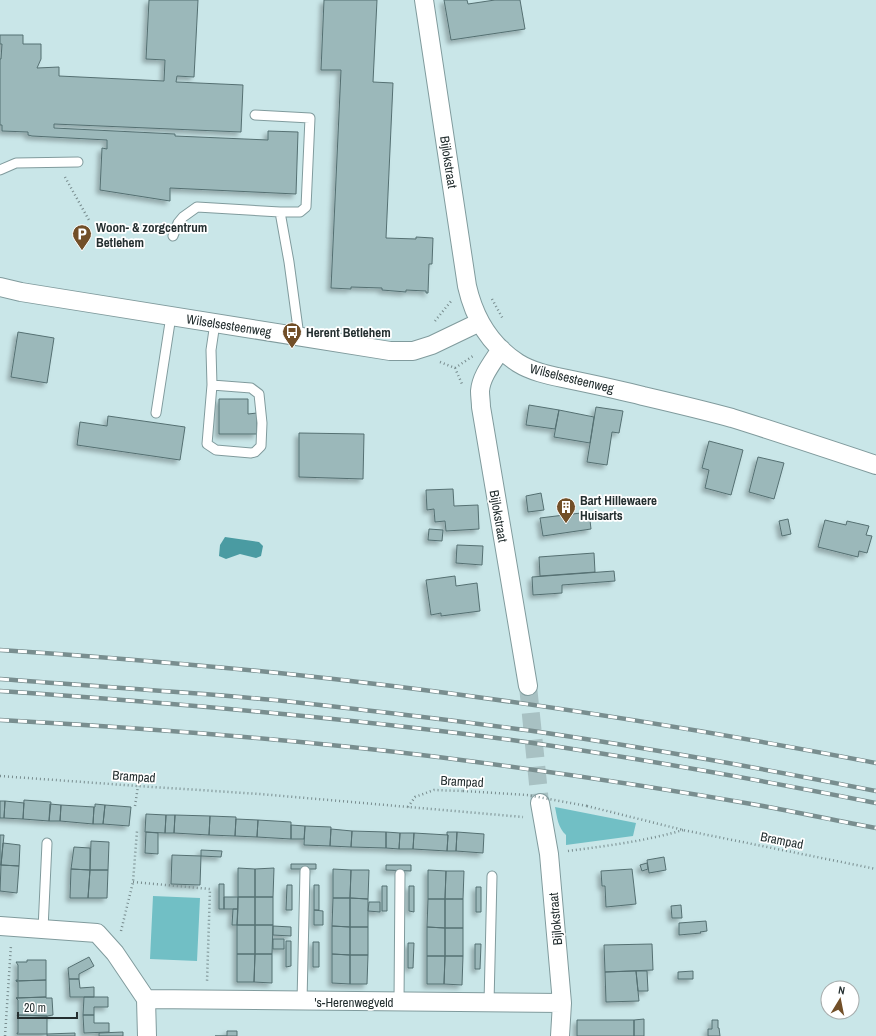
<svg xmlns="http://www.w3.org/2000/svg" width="876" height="1036" font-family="'Archivo Narrow',sans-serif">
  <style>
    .green { fill: #71bfc5 }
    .water { fill: #4a9ba2 }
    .building { fill: #9bb8ba; stroke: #557072; filter: url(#shadow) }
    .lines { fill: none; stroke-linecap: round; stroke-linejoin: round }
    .minor-tunnel { stroke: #a8c1c3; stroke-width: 18; stroke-dasharray: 18 9; stroke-linecap: butt }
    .service-casing { stroke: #809b9d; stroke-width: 11 }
    .minor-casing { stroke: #809b9d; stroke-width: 20 }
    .path { stroke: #788c8e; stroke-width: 2.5; stroke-dasharray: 1 3; stroke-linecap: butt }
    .service { stroke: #fff; stroke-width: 9 }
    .minor { stroke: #fff; stroke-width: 18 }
    .rail-casing { stroke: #798e8f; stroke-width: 4.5 }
    .rail { stroke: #fff; stroke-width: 3; stroke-dasharray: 9; stroke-linecap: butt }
    .path-bridge { stroke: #788c8e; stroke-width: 2.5; stroke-dasharray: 1 3; stroke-linecap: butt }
    .labels { text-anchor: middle; stroke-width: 3.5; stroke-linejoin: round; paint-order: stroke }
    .street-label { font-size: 13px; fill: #242f30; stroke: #fff }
    .poi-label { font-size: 13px; font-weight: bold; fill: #242f30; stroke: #fff; text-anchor: start }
  </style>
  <defs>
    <filter id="shadow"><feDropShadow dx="-3.5" dy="3.5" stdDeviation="2" flood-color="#0004"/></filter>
  </defs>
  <rect width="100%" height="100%" fill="#c9e6e8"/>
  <path class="green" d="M555,807l81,16 -3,13 -67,9v-10c-8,-7 -9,-18 -11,-28z
    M153,896l47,2 -3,63 -47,-2z"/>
  <path class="water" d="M225,537l34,5 4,4 -2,10 -5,2 -16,-4 -14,5 -7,-3 1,-11z"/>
  <path class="building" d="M149,0h49l-4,77 -17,-1 -1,6 67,3 -2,47 -187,-8v4l121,6v2l93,4v-9l30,1 -2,62 -126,-6v13l-70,-11 2,-42 5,1v-9l-75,-4 -4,-1v-3l-26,-1v-6h-2v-66h1l1,-15h-2v-9h23v9h18v15l-4,9 22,-1v9l105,5 1,-21 -19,-1z
    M324,0h53l-4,82 20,1 -7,155 30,1v-2l17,1 -1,26h-3l-1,29h-2v-2l-20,-1v2l-24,-2v-2l-31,-1v2l-20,-1 10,-218h-20z
    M444,0h23l1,4 27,-4h25l5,29 -74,11z
    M18,332l36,6 -7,45 -36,-6z
    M219,399h29v15l9,-1v21h-38z
    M529,405l30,5 -4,19 -29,-4z
    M596,407l27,4 -4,22 -7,-1 -5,33 -20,-3z
    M559,410l35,7 -4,26 -36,-6z
    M108,416l77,11 -5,33 -103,-15 3,-23 27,4z
    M299,433l65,1 -1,45 -64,-2z
    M709,441l34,9 -12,45 -26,-7 4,-18 -7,-2z
    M758,457l26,6 -10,36 -25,-7z
    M453,489l1,17 24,-1 1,24 -33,2 -1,-10 -10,1 -1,-13 -7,1 -1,-20z
    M541,493l3,17 -16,2 -2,-16z
    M589,512l2,17 -48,7 -3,-18z
    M788,519l3,15 -9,2 -3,-15z
    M825,520l21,5 1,-4 22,5 -3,9 6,1 -5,17 -8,-2 -1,6 -40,-10z
    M429,529l14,1 -1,11 -14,-1z
    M457,545l26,1 -1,19 -26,-2z
    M594,553l1,19 -55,4 -1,-19z
    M614,571l1,10 -53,4v8l-29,2 -1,-18z
    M455,576l1,10 21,-3 3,28 -39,5v-3l-10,2 -5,-35z
    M24,800l27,2 -2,19 -26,-2z
    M0,801h5l-1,17h-4z
    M5,801l19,2 -1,16 -19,-1z
    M50,804l11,1 -1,16h-11z
    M95,804l10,1 -2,19h-10l1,-17h1z
    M61,805l33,2 -1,17 -33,-3z
    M105,805l26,2 -2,19 -26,-2z
    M146,814l20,1 -1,18 -20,-1z
    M166,815h9l-1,18h-9z
    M175,815l35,1 -1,19 -35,-2z
    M210,816l26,1 -1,19 -26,-1z
    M236,819l22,1 -1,17 -22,-1z
    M258,820l33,2v17l-34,-2z
    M291,825l14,1 -1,13h-13z
    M305,826l26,1 -1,19 -26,-1z
    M331,829l21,2 -1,16 -21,-1z
    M352,831l34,1v16l-35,-1z
    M146,832l12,1v21l-13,-1z
    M386,832l14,1 -1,16 -13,-1z
    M447,832h10l-1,19h-9l1,-16h-1z
    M457,832l27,2 -1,19 -27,-2z
    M400,833h14l-1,16h-14z
    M414,833l34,2 -1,16 -34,-2z
    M0,835h4l-3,30h-1z
    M91,841l18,1 -1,28h-18z
    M3,843l17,2 -1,21 -18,-1z
    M74,847l16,1v22l-19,-1z
    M201,850l21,1 -1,6 -20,-1z
    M172,855l29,1 -1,29 -29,-1z
    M664,857l2,13 -17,3 -2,-13z
    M647,863l1,6 -6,2 -2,-6z
    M291,864h25v5h-25z
    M1,865l18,1 -2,27 -17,-2z
    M386,865h25v6l-25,-1z
    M238,868l17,1v28h-17z
    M274,868l-1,29h-18v-28z
    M71,869l19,1 -2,28h-18z
    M333,869l18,1 -1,28h-17z
    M632,869l4,35 -30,3 -1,-21h-3l-1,-15z
    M90,870h18l-1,28h-19z
    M351,870h18l-1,29 -18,-1z
    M428,870l18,1 -1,28h-17z
    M446,871h18l-1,28h-18z
    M219,884h5v25h-5z
    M287,885h5v25h-6z
    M314,885h5v25h-5z
    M382,886h5v25h-5z
    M409,886h5v26l-5,-1z
    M476,887h5v25h-5z
    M224,897h14v12h-14z
    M238,897h17v28h-18z
    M255,897h18v28h-18z
    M333,898h17v29l-18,-1z
    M350,898l18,1v28h-18z
    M428,899h17v29l-18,-1z
    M445,899h18v29h-18z
    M369,902h11v10l-12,-1z
    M681,905l1,13h-10l-1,-12z
    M233,909h5l-1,16h-5z
    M314,910l9,1v14h-9z
    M706,921l1,10 -7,1 1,1 -22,2v-12z
    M237,925h18v29h-18z
    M255,925h18l-1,29h-17z
    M273,926l18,1v9l-18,-1z
    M332,926l18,1v28l-18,-1z
    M350,927h18v28h-18z
    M427,927l18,1v28h-18z
    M445,928h18v28h-18z
    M273,939h11v10h-11z
    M286,941h5v25l-5,1z
    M313,942h6v25h-6z
    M408,943h6l-1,25h-5z
    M475,944h6l-1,25h-5z
    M652,944l1,26 -48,2 -1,-27z
    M237,954h18l-1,28h-17z
    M255,954h17v29l-18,-1z
    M332,954l18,1v29l-18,-1z
    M350,955h18l-1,29h-17z
    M427,956h18l-1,28h-17z
    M445,956h18l-1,29 -18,-1z
    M89,957l5,9 -15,8v5h-10l-1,-11z
    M27,960h19v20l-30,1v-1h2v-15l-2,-3h11z
    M636,971l3,30 -33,1 -1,-30z
    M636,971h11l1,20h-10z
    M693,971v8h-15v-7z
    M69,979h10l1,9 14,-1v10h-24z
    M46,980v17l-30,1h2v-16l-2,-1z
    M46,997v1h6l1,17 -6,1 -30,-1h1v-15l-2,-2z
    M84,997h24v10h-14v8h-11z
    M17,1015l30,1v18h-30v-1h1v-15z
    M83,1015h11v8h15v9l-25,1z
    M644,1019v17h-10v-16z
    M577,1020h57v16h-57z
    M712,1020h6v8h1l1,8h-12v-7h4z
    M227,1031h10v5h-22h12z
    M123,1032v4h-24v-3z
    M75,1033v3h-28v-2z"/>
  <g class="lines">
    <path class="minor-tunnel" d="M528,686l12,117"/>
    <defs>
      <path id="service" d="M255,115l55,3 -4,89 -6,5h-20
        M0,170l16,-7 62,-1
        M173,236l5,-13 5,-6 14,-10 83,5 9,50 10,74
        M212,385l39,3 8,6 3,29 -1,23 -6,6 -4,1 -35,-3 -9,-6 5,-59 -1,-35 4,-27
        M156,413l15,-97
        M43,929l4,-86
        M302,1001l3,-130
        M399,1002l1,-128
        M489,1003l3,-127"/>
      <path id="minor" d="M424,0l43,286c7,31 23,59 51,77 16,10 36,13 54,17 24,5 48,10 71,16 30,7 60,14 89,22 48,15 96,31 144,47
        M0,287l21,5 369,59h23l19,-6 48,-23
        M501,349c-8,13 -20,27 -21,42 0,6 1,11 1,16l47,279
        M540,803l9,51 13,149 -2,33
        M0,926l97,7 18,20 31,46 416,4
        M146,999l1,37"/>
    </defs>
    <use href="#service" class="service-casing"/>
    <use href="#minor" class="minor-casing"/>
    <path class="path" d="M65,177l25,45
      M492,299l11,20
      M435,321l17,-21
      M440,362l15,6 7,16
      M455,368l18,-12
      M0,776l138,10 122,8 263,23
      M135,806l3,-20
      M587,806l96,24 193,39
      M408,807l7,-10 19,-7 29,1
      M568,851c38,-5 78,-10 115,-21
      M133,882l77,7 -3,93
      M121,931l12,-49 4,-51
      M5,1036l6,-91"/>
    <use href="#service" class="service"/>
    <use href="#minor" class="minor"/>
    <defs>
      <path id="rail" d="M0,650c93,6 186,14 279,23 200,21 399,52 597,90
        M0,679c92,7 183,13 275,21 83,9 167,19 251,30 117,17 234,38 350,61
        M0,691c176,12 351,27 526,51 117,17 234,38 350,61
        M0,720c146,8 292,19 438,37 109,14 217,30 325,49 38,7 75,15 113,22"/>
    </defs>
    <use href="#rail" class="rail-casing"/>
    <use href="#rail" class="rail"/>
    <path class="path-bridge" d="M463,791l64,4 60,11"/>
  </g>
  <defs>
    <symbol id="parking-pin" viewBox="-11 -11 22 30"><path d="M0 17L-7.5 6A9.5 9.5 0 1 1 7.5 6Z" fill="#724f28" stroke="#fff"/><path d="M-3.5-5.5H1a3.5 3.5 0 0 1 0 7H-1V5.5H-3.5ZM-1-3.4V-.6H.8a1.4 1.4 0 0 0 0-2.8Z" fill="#fff"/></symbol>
    <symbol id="bus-pin" viewBox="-11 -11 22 30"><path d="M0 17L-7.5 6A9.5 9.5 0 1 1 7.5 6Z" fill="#724f28" stroke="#fff"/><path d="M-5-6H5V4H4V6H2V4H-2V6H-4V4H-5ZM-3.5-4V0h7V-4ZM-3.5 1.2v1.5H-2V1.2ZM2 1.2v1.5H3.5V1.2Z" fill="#fff"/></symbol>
    <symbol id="building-pin" viewBox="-11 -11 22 30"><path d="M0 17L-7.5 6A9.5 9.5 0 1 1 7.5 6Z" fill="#724f28" stroke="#fff"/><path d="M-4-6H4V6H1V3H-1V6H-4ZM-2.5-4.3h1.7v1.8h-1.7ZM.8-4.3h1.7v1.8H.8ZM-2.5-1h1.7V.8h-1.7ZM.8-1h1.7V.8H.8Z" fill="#fff"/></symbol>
  </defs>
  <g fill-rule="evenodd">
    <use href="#parking-pin" x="71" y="223" width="22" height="30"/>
    <use href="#bus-pin" x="281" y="321" width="22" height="30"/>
    <use href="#building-pin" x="555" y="496" width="22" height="30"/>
  </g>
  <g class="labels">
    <g class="street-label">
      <text transform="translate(449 162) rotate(81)" y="5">Bijlokstraat</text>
      <text transform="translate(229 325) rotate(9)" y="5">Wilselsesteenweg</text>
      <text transform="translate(572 378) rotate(14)" y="5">Wilselsesteenweg</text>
      <text transform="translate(499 516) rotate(80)" y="5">Bijlokstraat</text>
      <text transform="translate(134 776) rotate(4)" y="5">Brampad</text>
      <text transform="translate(462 781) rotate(3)" y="5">Brampad</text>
      <text transform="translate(782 840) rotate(11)" y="5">Brampad</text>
      <text transform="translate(555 919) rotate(-95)" y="5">Bijlokstraat</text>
      <text x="354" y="1007">'s-Herenwegveld</text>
    </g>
    <g class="poi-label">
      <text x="96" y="232">Woon- &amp; zorgcentrum<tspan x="96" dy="15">Betlehem</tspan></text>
      <text x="306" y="337">Herent Betlehem</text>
      <text x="580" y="505">Bart Hillewaere<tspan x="580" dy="15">Huisarts</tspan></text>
    </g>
  </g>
  <g transform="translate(840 1000) rotate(10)"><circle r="19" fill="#ffffff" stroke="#a7acac"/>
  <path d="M0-3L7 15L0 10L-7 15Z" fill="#724f28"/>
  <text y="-6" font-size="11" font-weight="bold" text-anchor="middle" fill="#242f30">N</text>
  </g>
  <path d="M18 1012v6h59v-6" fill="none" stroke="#242f30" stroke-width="2"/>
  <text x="24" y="1012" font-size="12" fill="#242f30" stroke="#ffffff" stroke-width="3" paint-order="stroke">20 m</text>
</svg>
